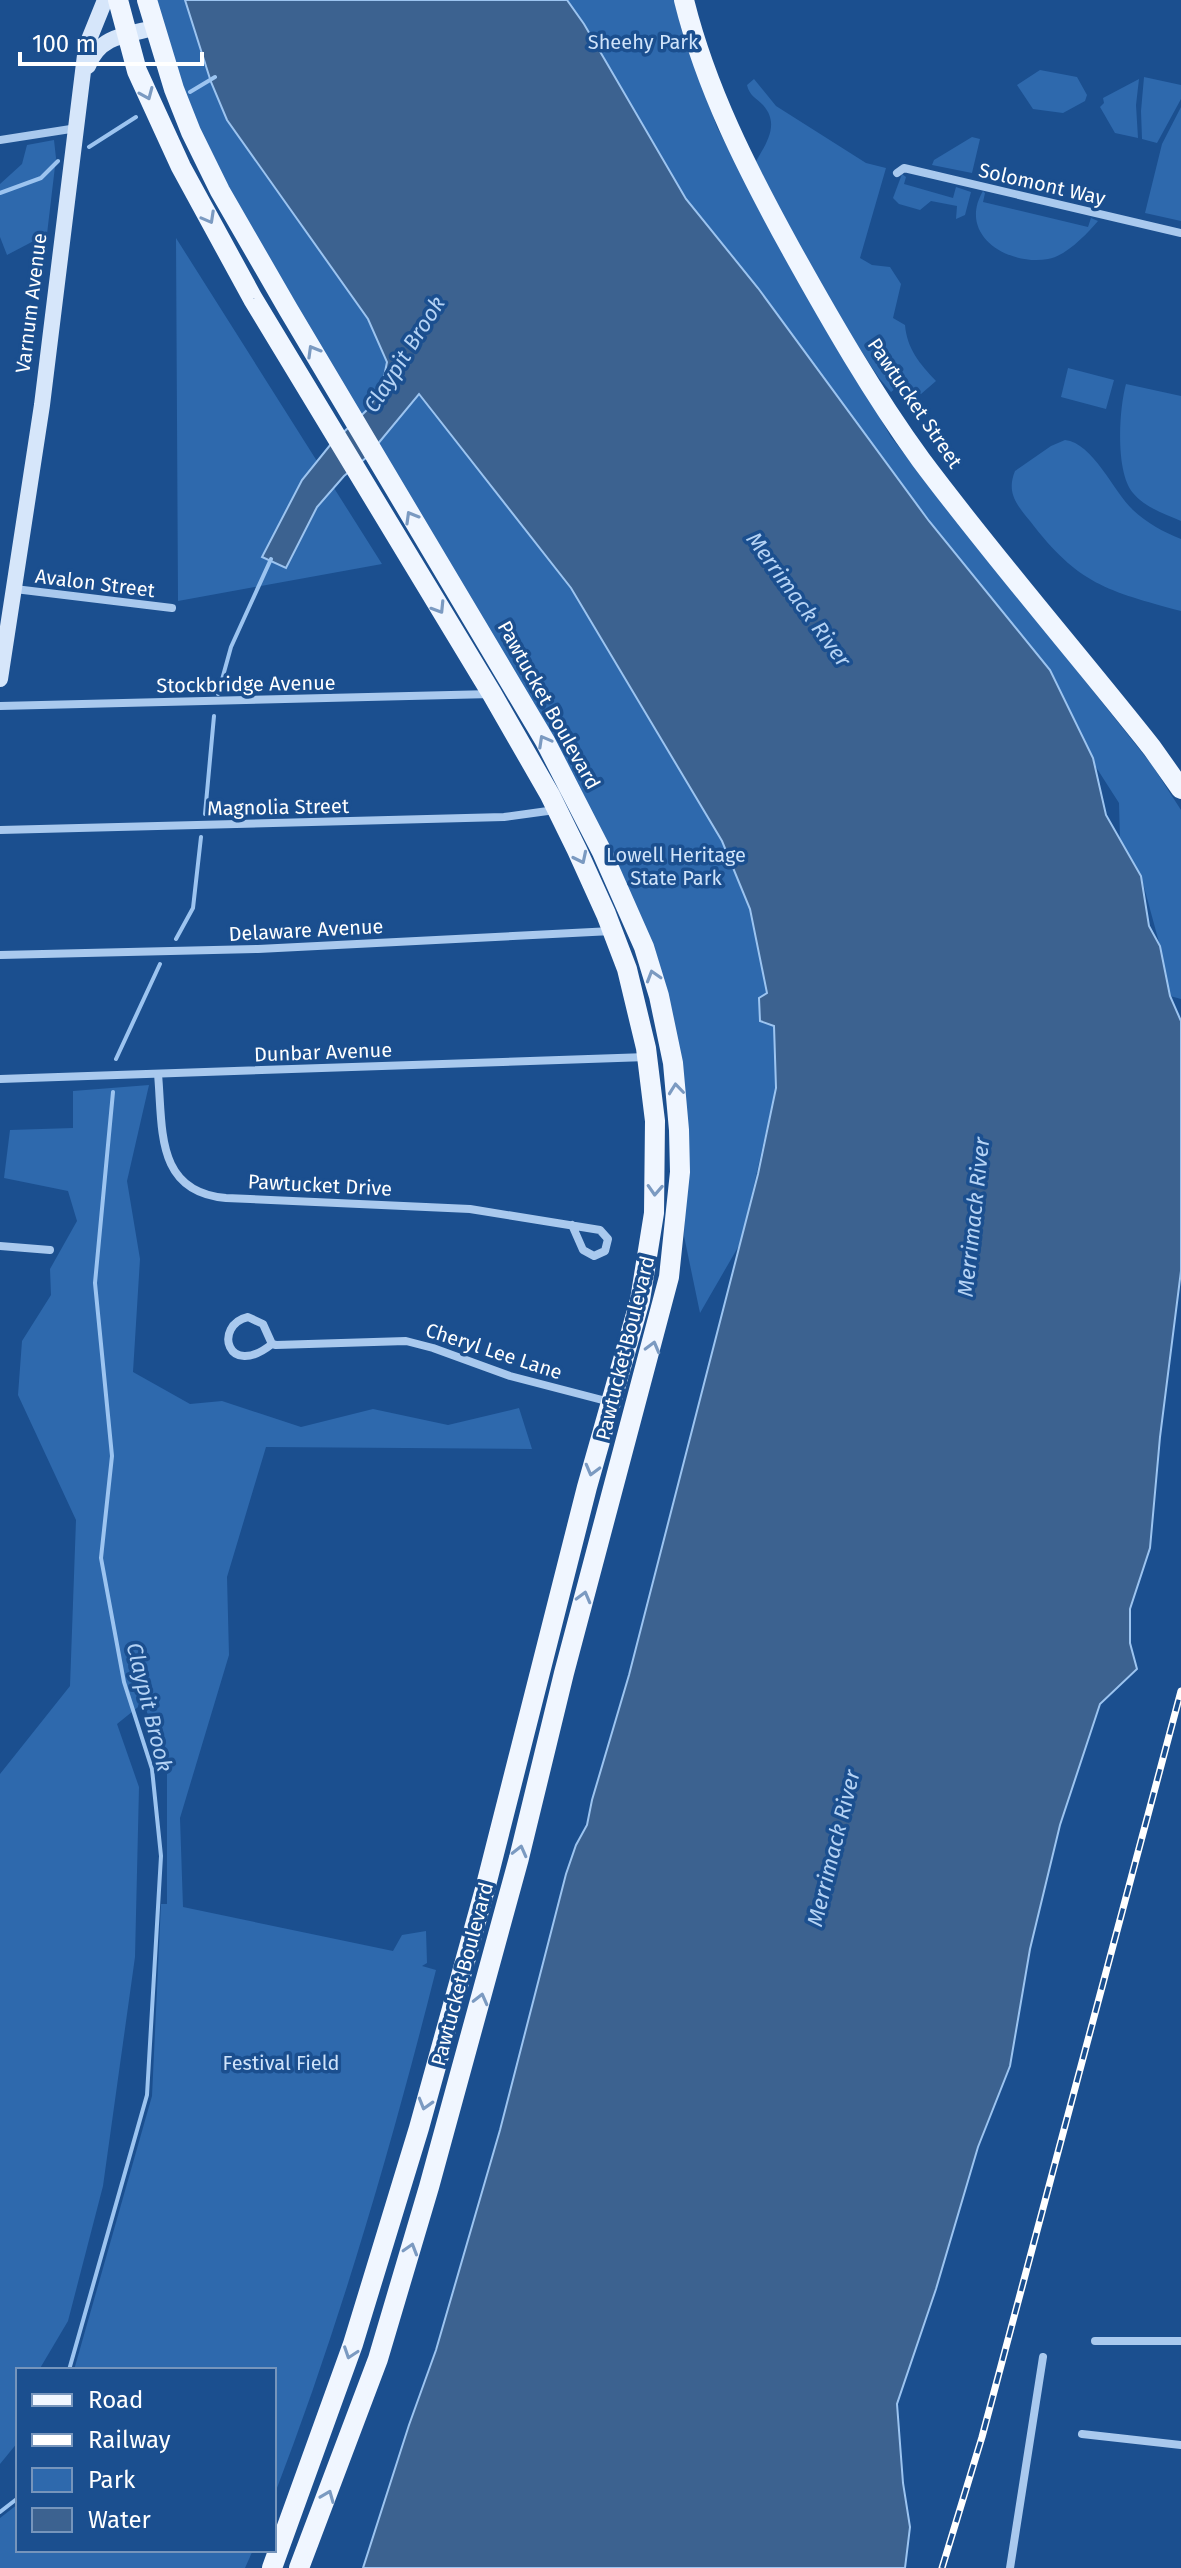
<svg xmlns="http://www.w3.org/2000/svg" width="1181" height="2568" font-family="'Fira Sans',sans-serif">
  <style>
    .green { fill: #2e69ad }
    .water { fill: #3c6290; stroke: #9cc4f0; stroke-width: 2 }
    .lines { fill: none; stroke-linecap: round; stroke-linejoin: round }
    .stream { stroke: #9cc4f0; stroke-width: 4 }
    .street { stroke: #a9c9ee; stroke-width: 8 }
    .secondary { stroke: #d6e6fa; stroke-width: 16 }
    .primary { stroke: #f0f6ff; stroke-width: 20 }
    .rail-casing { stroke: #fff; stroke-width: 7 }
    .rail { stroke: #1b4f8f; stroke-width: 4; stroke-dasharray: 12; stroke-linecap: butt }
    .oneway { stroke: #7b9ac1 }
    .labels { text-anchor: middle; stroke-width: 7; stroke-linejoin: round; paint-order: stroke }
    .park-label { font-size: 20px; fill: #cfe3fa; stroke: #1b4f8f }
    .street-label { font-size: 20px; fill: #fff; stroke: #1b4f8f }
    .water-label { font-size: 22px; font-style: italic; fill: #b5d3f5; stroke: #1b4f8f }
  </style>
  <rect width="100%" height="100%" fill="#1b4f8f"/>
  <path class="green" d="M156,0h29l26,82 16,38 141,199 19,43 32,32 152,194 151,253 28,68 24,117 2,62 -35,154 -41,71 -16,-77 3,-89 -29,-188 -414,-739 -52,-102z
    M567,0h107l9,35 34,92 43,84 131,226 261,328 29,45v189l-11,-3 -10,-50 -19,-70 -21,-36 -1,-37 -25,-39 -44,-94 -121,-149 -171,-233 -72,-89 -102,-175z
    M1040,70l37,7 10,18 -2,6 -22,12 -30,-4 -16,-24z
    M1144,77l37,8v14l-24,44 -15,-4 -1,-28z
    M754,79l22,27 90,57 20,5 -26,90 12,7 18,2 11,17 -8,34 12,7c2,24 15,39 31,56l-15,13 -16,-13 -14,11 -12,-14 -57,-87 -68,-126c11,-20 27,-40 9,-60 -7,-7 -14,-10 -16,-20z
    M1139,79l-3,26 2,33 -23,-5 -15,-26 4,-4 -1,-5z
    M1181,107v114l-36,-8 17,-69z
    M972,137l8,2 -8,34 -40,-8 2,-5z
    M54,140l2,18 -9,76 -40,21 -7,-18v-53l22,-20 5,-19z
    M902,174l4,3 -2,7 49,14 3,-11 15,5 -6,23 -9,4 1,-13 -26,-5 -11,9 -21,-6 -6,-6z
    M983,191l2,2 -2,9 105,25 3,-9 7,3c-11,13 -32,35 -50,38 -40,7 -91,-24 -65,-68z
    M176,238l206,326 -204,37z
    M1068,368l46,12 -8,29 -45,-12z
    M1126,384l55,12v125c-16,-7 -37,-14 -48,-28 -18,-21 -14,-84 -7,-109z
    M1065,440c28,3 48,51 68,70 14,13 30,22 48,29v72c-74,-20 -103,-27 -151,-90 -13,-16 -24,-28 -15,-50l36,-25z
    M149,1085l-22,96 13,78 -7,113 57,32 32,-3 79,26 72,-18 75,16 71,-17 13,41 -266,-2 -39,130 2,78 -49,163 3,89 210,44 9,-16 24,-4 1,32 -5,3 14,4c-45,178 -96,354 -162,526v-126h-200l78,-274 9,-192h6v-145l-24,-56 -26,21 22,63 -4,170 -32,229 -35,135 -29,49h-21v72l-18,22v-690l70,-88 6,-166 -58,-125 4,-54 29,-46 -1,-26 27,-48 -9,-30 -64,-13 6,-48 63,-2v-37z
    M18,2504v46h235l-8,18h-245v-50z"/>
  <path class="water" d="M185,0h382l17,24 102,175 72,89 171,233 121,149 43,88 13,57 35,61 8,50 11,20 10,50 11,25v250l-21,166 -10,111 -20,61v34l7,26 -37,35 -40,121 -30,124 -20,117 -32,81 -42,142 -39,115 6,79 7,44 -5,41h-542l46,-143 27,-75 64,-220 66,-256 10,-29 11,-20 5,-25 37,-125 129,-501 18,-86 -2,-62 -14,-5 -1,-23 8,-5 -17,-84 -28,-68 -151,-253 -152,-194 -52,63 -23,19 -27,31 -31,61 -24,-11 40,-77 29,-36 37,-35 14,-22 5,-25 -19,-43 -141,-199 -16,-38z"/>
  <g class="lines">
    <path class="stream" d="M190,92l25,-15
      M89,147l47,-30
      M0,193l41,-15 17,-17
      M218,694l13,-47 40,-88
      M205,814l9,-98
      M176,939l17,-31 8,-71
      M116,1059l44,-95
      M69,2370l78,-275 14,-239 -9,-87 -28,-87 -23,-124 11,-102 -17,-173 18,-191
      M0,2512l18,-14"/>
    <path class="street" d="M0,140l77,-12
      M897,173l7,-5 277,65
      M15,589l157,19
      M0,706l492,-12
      M0,830l504,-13 51,-7
      M0,955l258,-6 354,-18
      M158,1074c5,55 -3,118 68,124l244,11 130,21 8,9 -3,12 -11,5 -11,-6 -11,-25
      M0,1079l647,-22
      M0,1246l50,4
      M272,1344c-45,36 -59,-19 -24,-27l15,7 9,20 4,1 130,-4 27,7 77,28 100,26
      M1095,2341h86
      M1082,2434l99,11
      M1010,2568l33,-211"/>
    <path class="secondary" d="M88,66c11,-30 38,-31 66,-38
      M0,679l42,-274 44,-358 19,-47"/>
    <path class="primary" d="M118,0l19,71 44,96 72,132 239,395 58,101 27,55 29,64 21,55 19,79 9,73 -1,92 -14,87 -53,187 -102,402 -66,239 -66,216 -81,224
      M147,0l27,89 17,43 29,59 68,118 257,432 57,111 42,95 15,49 14,67 6,67 1,42 -11,105 -105,396 -45,185 -90,329 -51,172 -79,209
      M684,0c22,89 63,169 107,249 40,72 82,145 130,211 74,99 155,192 231,288l29,41"/>
    <defs>
      <path id="rail" d="M942,2568l40,-131 199,-746"/>
    </defs>
    <use href="#rail" class="rail-casing"/>
    <use href="#rail" class="rail"/>
  </g>
  <defs><path id="oneway-chevron" d="M-2-3.5L2.5 0L-2 3.5" fill="none" stroke-width="1.6" stroke-linecap="round" stroke-linejoin="round" transform="scale(2)"/></defs>
  <g class="oneway">
    <use href="#oneway-chevron" transform="translate(147 94) rotate(67)"/>
    <use href="#oneway-chevron" transform="translate(209 218) rotate(61)"/>
    <use href="#oneway-chevron" transform="translate(313 351) rotate(-120)"/>
    <use href="#oneway-chevron" transform="translate(411 517) rotate(-120)"/>
    <use href="#oneway-chevron" transform="translate(439 608) rotate(58)"/>
    <use href="#oneway-chevron" transform="translate(544 741) rotate(-119)"/>
    <use href="#oneway-chevron" transform="translate(581 858) rotate(64)"/>
    <use href="#oneway-chevron" transform="translate(653 976) rotate(-107)"/>
    <use href="#oneway-chevron" transform="translate(676 1089) rotate(-96)"/>
    <use href="#oneway-chevron" transform="translate(655 1190) rotate(93)"/>
    <use href="#oneway-chevron" transform="translate(653 1347) rotate(-75)"/>
    <use href="#oneway-chevron" transform="translate(592 1470) rotate(105)"/>
    <use href="#oneway-chevron" transform="translate(584 1597) rotate(-75)"/>
    <use href="#oneway-chevron" transform="translate(520 1851) rotate(-76)"/>
    <use href="#oneway-chevron" transform="translate(481 1999) rotate(-76)"/>
    <use href="#oneway-chevron" transform="translate(425 2104) rotate(106)"/>
    <use href="#oneway-chevron" transform="translate(411 2249) rotate(-73)"/>
    <use href="#oneway-chevron" transform="translate(350 2353) rotate(109)"/>
    <use href="#oneway-chevron" transform="translate(328 2496) rotate(-68)"/>
  </g>
  <g class="labels">
    <g class="park-label">
      <text x="643" y="49">Sheehy Park</text>
      <text x="676" y="862">Lowell Heritage<tspan x="676" dy="23">State Park</tspan></text>
      <text x="281" y="2070">Festival Field</text>
    </g>
    <g class="street-label">
      <text transform="translate(1042 184) rotate(13)" y="7">Solomont Way</text>
      <text transform="translate(31 303) rotate(-83)" y="7">Varnum Avenue</text>
      <text transform="translate(915 403) rotate(56)" y="7">Pawtucket Street</text>
      <text transform="translate(95 583) rotate(7)" y="7">Avalon Street</text>
      <text transform="translate(246 684) rotate(-1)" y="7">Stockbridge Avenue</text>
      <text transform="translate(549 705) rotate(61)" y="7">Pawtucket Boulevard</text>
      <text transform="translate(278 807) rotate(-1)" y="7">Magnolia Street</text>
      <text transform="translate(306 930) rotate(-3)" y="7">Delaware Avenue</text>
      <text transform="translate(323 1052) rotate(-2)" y="7">Dunbar Avenue</text>
      <text transform="translate(320 1185) rotate(3)" y="7">Pawtucket Drive</text>
      <text transform="translate(625 1348) rotate(-76)" y="7">Pawtucket Boulevard</text>
      <text transform="translate(494 1351) rotate(18)" y="7">Cheryl Lee Lane</text>
      <text transform="translate(462 1974) rotate(-75)" y="7">Pawtucket Boulevard</text>
    </g>
    <g class="water-label">
      <text transform="translate(404 354) rotate(-58)" y="8">Claypit Brook</text>
      <text transform="translate(799 599) rotate(54)" y="8">Merrimack River</text>
      <text transform="translate(973 1217) rotate(-84)" y="8">Merrimack River</text>
      <text transform="translate(150 1707) rotate(76)" y="8">Claypit Brook</text>
      <text transform="translate(833 1848) rotate(-76)" y="8">Merrimack River</text>
    </g>
  </g>
  <rect x="16" y="2368" width="260" height="184" fill="#1b4f8f" stroke="#7695bc" stroke-width="2"/>
  <rect x="32" y="2394" width="40" height="12" fill="#f0f6ff" stroke="#7695bc" stroke-width="2"/>
  <text x="88" y="2408" font-size="24" fill="#ffffff">Road</text>
  <rect x="32" y="2434" width="40" height="12" fill="#ffffff" stroke="#7695bc" stroke-width="2"/>
  <text x="88" y="2448" font-size="24" fill="#ffffff">Railway</text>
  <rect x="32" y="2468" width="40" height="24" fill="#2e69ad" stroke="#7695bc" stroke-width="2"/>
  <text x="88" y="2488" font-size="24" fill="#ffffff">Park</text>
  <rect x="32" y="2508" width="40" height="24" fill="#3c6290" stroke="#7695bc" stroke-width="2"/>
  <text x="88" y="2528" font-size="24" fill="#ffffff">Water</text>
  <path d="M20 52v12h182v-12" fill="none" stroke="#ffffff" stroke-width="4"/>
  <text x="32" y="52" font-size="24" fill="#ffffff" stroke="#1b4f8f" stroke-width="6" paint-order="stroke">100 m</text>
</svg>
